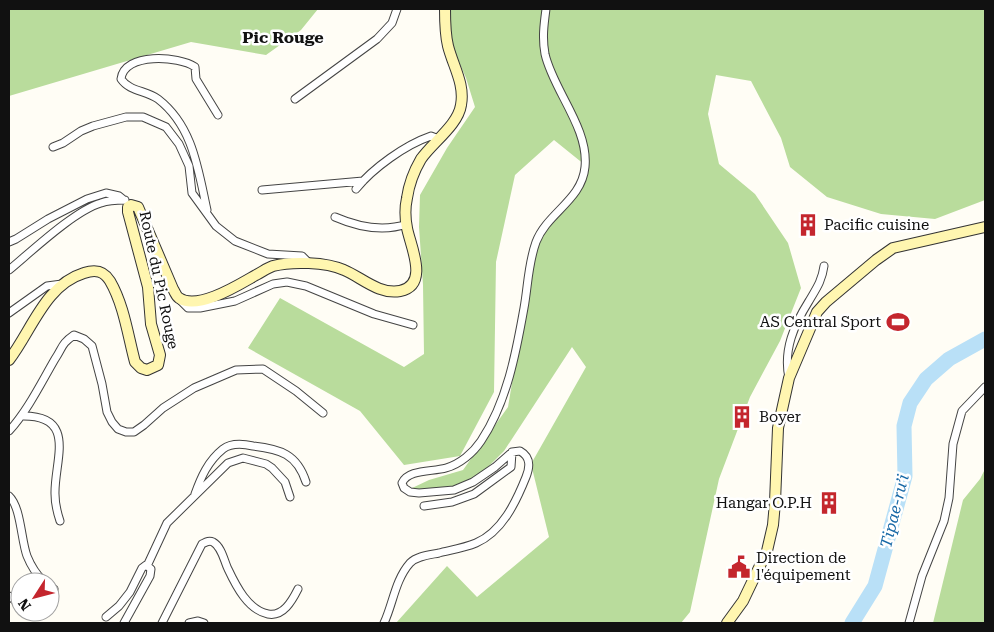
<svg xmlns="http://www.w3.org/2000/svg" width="994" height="632" font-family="'Roboto Serif',serif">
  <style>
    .forest { fill: #b9dc9c }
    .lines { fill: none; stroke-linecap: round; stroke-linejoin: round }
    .river { stroke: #b9e0f7; stroke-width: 15 }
    .street-casing { stroke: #444; stroke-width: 9 }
    .secondary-casing { stroke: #333; stroke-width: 12 }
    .street { stroke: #fff; stroke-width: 7 }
    .secondary { stroke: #fff6b0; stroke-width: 10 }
    .labels { text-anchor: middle; stroke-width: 5; stroke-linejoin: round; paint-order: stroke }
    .poi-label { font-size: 15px; fill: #111; stroke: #fff; text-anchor: start }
    .street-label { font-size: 15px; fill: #111; stroke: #fff }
    .neighbourhood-label { font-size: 16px; font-weight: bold; fill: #111; stroke: #fff }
    .water-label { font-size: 16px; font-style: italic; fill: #1768a6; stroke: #fff }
  </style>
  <rect width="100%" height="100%" fill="#fffdf5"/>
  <path class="forest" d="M9,9h309l-17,21 -35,25 -75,-13 -182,54z
    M451,9h534v191l-50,19 -54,-5 -54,-17 -37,-30 -9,-29 -30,-57 -35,-6 -8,39 11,50 36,30 33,49 13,45 -21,53 -30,56 -31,82 -29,133 -9,11h-285l51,-57 30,31 72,-60 -18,-73 55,-97 -14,-20 -68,104 -29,29 -32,11 -33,-2 19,-9 34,-10 45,-63 12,-72 6,-50 20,-62 37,-44 2,-14 -31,-25 -39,35 -19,87 -2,130 -34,64 -56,9 -44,-54 -112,-63 32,-50 124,69 20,-13 -1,-69 -4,-58 1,-32 27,-47 28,-41 -9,-29 -15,-34z
    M985,469v154h-52l30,-123 17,-21z"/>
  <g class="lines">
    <path class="river" d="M852,623l23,-37 30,-110 -1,-50 6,-23 16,-24 23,-20 36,-20"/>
    <defs>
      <path id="street" d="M295,99l82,-60 15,-16 5,-14
        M53,147l10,-4 18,-12 12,-5 33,-9h17l23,10 13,17 10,22 3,27 24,33 19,15 33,13 34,2 6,6
        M356,189c17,-21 49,-44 75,-53l8,3
        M262,190l101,-9
        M207,210c-9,-41 -14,-84 -49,-111 -12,-9 -28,-7 -37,-20 3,-27 58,-23 74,-12l1,12 22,36
        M335,217c23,10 48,15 72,7
        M9,242l7,-3 32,-20 39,-20 19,-6 13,3 5,4
        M9,270c23,-19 65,-59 92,-67 8,-3 16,-3 24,-3
        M181,301l7,7h12l35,-7 38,-17 14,-2 19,4 68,28 39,11
        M9,313l38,-27 15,-2
        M789,378c-6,-28 5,-53 20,-77 7,-12 13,-20 15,-35
        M22,416c56,-1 32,45 33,78 0,10 2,18 5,27
        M9,431c19,-21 32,-48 46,-72 8,-12 6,-15 19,-24l10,4 8,7 10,38 5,28 5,10 6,7 8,3h8l10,-7 19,-17 31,-20 42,-18 27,-1 33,22 27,22
        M195,494c6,-17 13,-33 28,-45 8,-6 21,-5 30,-3 27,3 44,8 53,36
        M9,496c12,11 12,44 18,60 4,10 9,18 17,26
        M424,506l28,-4 22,-8 37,-27 1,-15
        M147,566l20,-43 61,-60 15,-5 23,6 6,4 13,14 5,15
        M50,587l4,2
        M9,596l11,8
        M30,612l2,1
        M106,617l13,-11 11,-14 12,-24 4,-3 5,4 -1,7 -26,47
        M162,623l40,-79c4,-2 7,-4 11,-2 9,5 11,19 15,27 8,17 20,41 40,45 15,3 24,-13 30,-25
        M189,623l9,-2 6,2
        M384,623c9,-19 11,-43 26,-60 7,-7 19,-8 29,-10 12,-3 25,-5 37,-10 26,-11 40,-41 50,-66 4,-10 5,-20 -6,-26l-8,1 -17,15 -22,15 -19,8 -35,3 -9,-1 -6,-4 -2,-5c6,-14 30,-11 44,-15 14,-4 27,-15 35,-27 26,-39 35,-88 43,-133 4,-22 4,-44 12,-66 11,-29 46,-42 49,-75 4,-39 -32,-77 -40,-113 -3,-16 -1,-30 1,-45
        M909,623l13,-47 22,-55 5,-23 4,-54 9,-33 23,-24"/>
      <path id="secondary" d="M9,360c23,-30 36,-75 75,-87 12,-4 20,-2 26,8 14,24 18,55 25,81l6,6 6,2 11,-5 2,-10 -9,-31 -3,-37 -20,-75v-5l3,-2 7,2 35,82c2,3 3,7 6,9 19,13 61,-14 77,-23 6,-3 11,-7 17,-9 19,-5 53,-4 71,4 17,7 35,25 56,21 30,-6 10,-46 7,-63 -2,-10 -2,-21 0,-30 2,-14 7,-27 14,-39 12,-17 37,-34 40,-54 4,-21 -8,-39 -13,-59 -3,-12 -3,-25 -3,-37
        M727,623l16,-22 24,-50 6,-26 2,-23 3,-74 11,-50 28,-66 9,-10 50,-42 17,-12 92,-21"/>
    </defs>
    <use href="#street" class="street-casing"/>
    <use href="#secondary" class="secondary-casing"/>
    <use href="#street" class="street"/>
    <use href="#secondary" class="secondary"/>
  </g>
  <defs>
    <symbol id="building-bare" viewBox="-9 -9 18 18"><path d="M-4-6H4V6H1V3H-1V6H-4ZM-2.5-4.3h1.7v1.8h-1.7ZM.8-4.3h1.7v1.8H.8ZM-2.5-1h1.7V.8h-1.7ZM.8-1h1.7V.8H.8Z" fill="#c4262e" stroke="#fff" stroke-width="2.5" paint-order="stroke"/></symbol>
    <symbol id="stadium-bare" viewBox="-9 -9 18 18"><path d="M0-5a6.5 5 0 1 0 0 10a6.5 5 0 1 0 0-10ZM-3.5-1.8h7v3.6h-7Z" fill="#c4262e" stroke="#fff" stroke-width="2.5" paint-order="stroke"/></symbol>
    <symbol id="civic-bare" viewBox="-9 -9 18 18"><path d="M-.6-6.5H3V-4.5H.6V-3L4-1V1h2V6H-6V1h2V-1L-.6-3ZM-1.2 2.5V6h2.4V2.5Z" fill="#c4262e" stroke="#fff" stroke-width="2.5" paint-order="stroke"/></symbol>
  </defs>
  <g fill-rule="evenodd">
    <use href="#building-bare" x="792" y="209" width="32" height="32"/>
    <use href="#stadium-bare" x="882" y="306" width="32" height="32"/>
    <use href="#building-bare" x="726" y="401" width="32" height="32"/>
    <use href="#building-bare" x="813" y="487" width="32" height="32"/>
    <use href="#civic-bare" x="723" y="551" width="32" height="32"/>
  </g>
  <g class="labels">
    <g class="poi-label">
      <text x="824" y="230">Pacific cuisine</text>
      <text x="881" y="327" text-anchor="end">AS Central Sport</text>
      <text x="759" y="422">Boyer</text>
      <text x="812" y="508" text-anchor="end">Hangar O.P.H</text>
      <text x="756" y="563">Direction de<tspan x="756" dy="17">l'équipement</tspan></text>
    </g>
    <g class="street-label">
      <text transform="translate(159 280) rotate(78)" y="5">Route du Pic Rouge</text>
    </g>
    <g class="neighbourhood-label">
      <text x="283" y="43">Pic Rouge</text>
    </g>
    <g class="water-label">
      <text transform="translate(894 511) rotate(-76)" y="6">Tipae-ru’i</text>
    </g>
  </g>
  <rect width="994" height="632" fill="none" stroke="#111111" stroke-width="20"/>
  <g transform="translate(35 597) rotate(234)"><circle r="24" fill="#ffffff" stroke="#a0a0a0"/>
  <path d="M0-4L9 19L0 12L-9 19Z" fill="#c4262e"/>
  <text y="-8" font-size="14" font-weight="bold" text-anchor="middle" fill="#111111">N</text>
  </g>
</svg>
